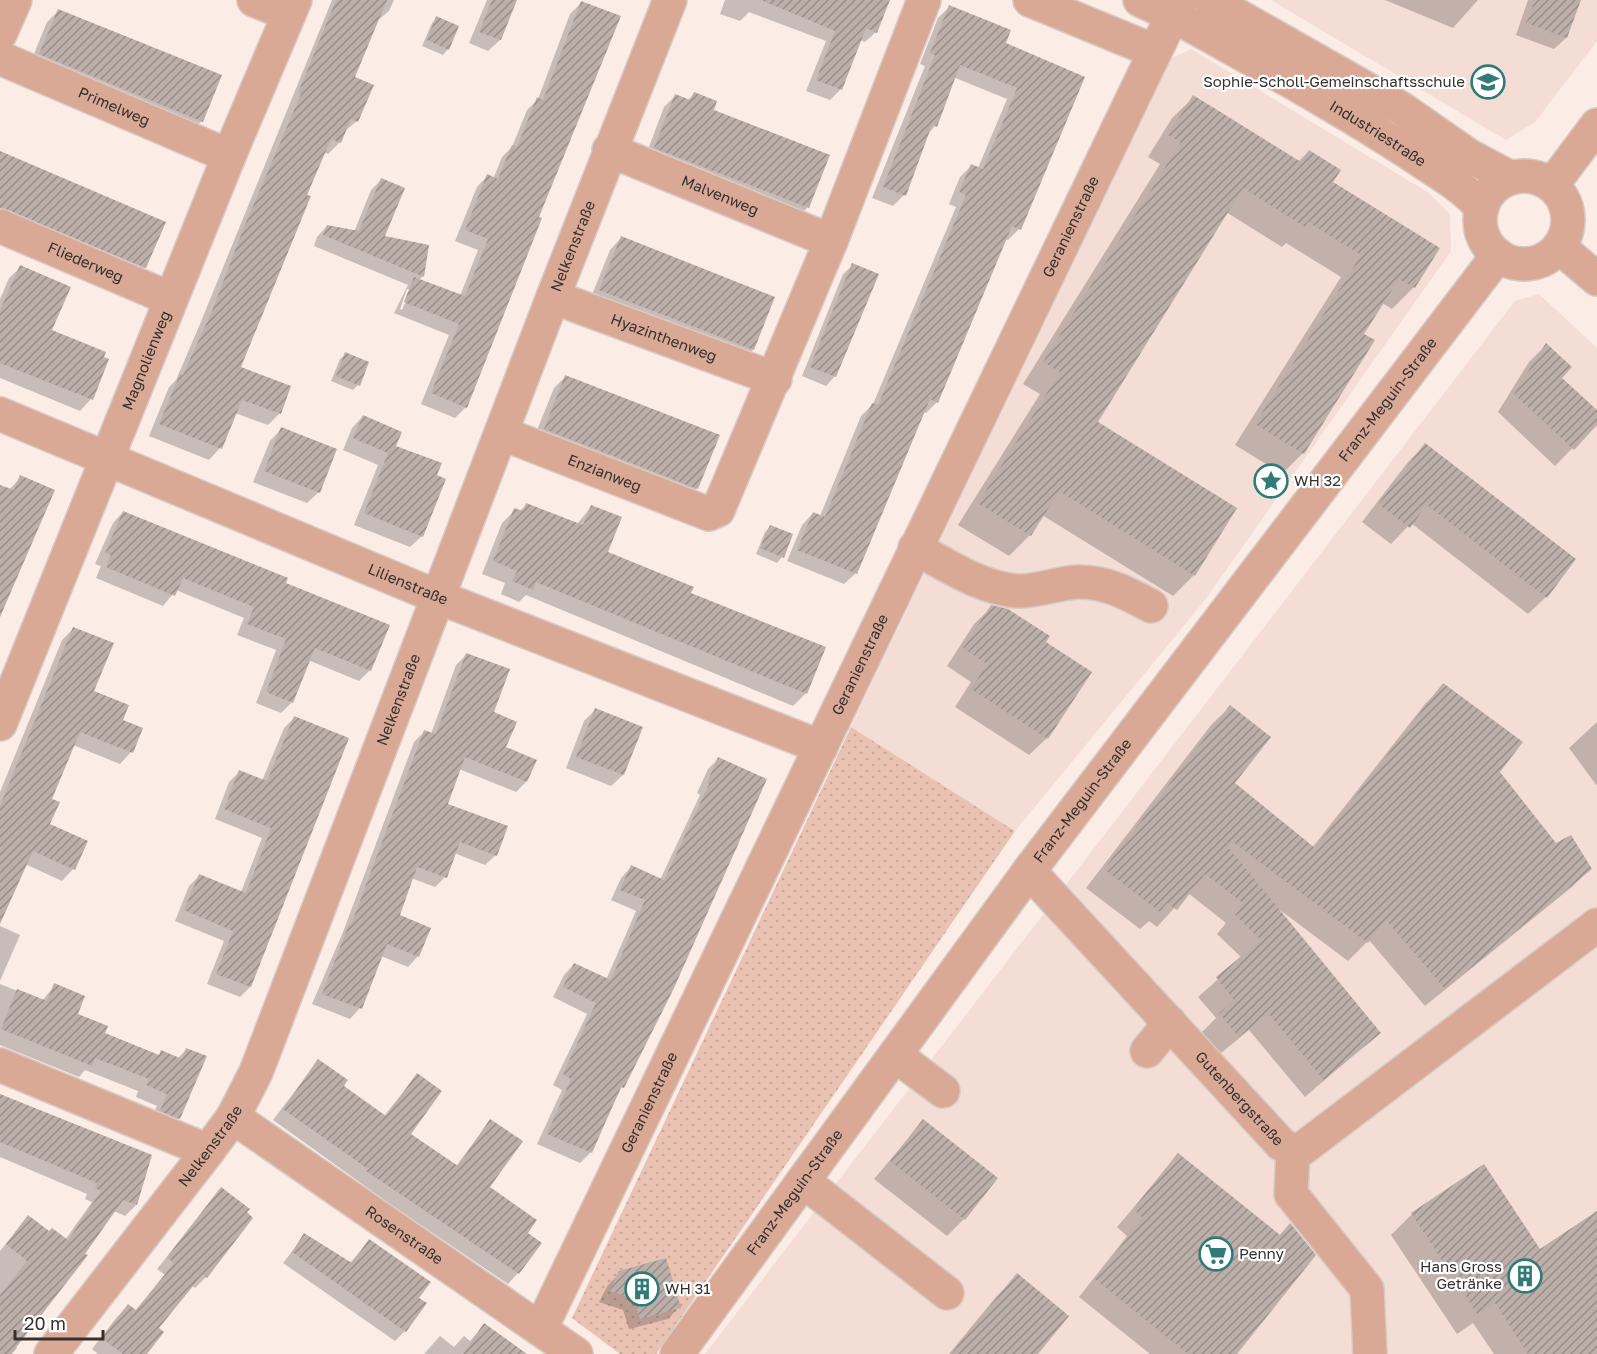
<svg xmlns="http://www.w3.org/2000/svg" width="1597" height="1354" font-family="'Golos Text',sans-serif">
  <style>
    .built { fill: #f3ddd5 }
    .park { fill: url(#park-dots) }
    .shadow { fill: #0003; fill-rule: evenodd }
    .building { fill: url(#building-hatch) }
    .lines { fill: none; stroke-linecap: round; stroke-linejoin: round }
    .minor-casing { stroke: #d8cac5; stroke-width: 36 }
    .minor { stroke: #d9a995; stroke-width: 33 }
    .labels { text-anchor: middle; stroke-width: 4.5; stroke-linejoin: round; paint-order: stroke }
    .poi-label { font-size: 15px; fill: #36302e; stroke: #fff; text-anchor: start }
    .street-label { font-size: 15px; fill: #36302e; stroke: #fff }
  </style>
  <defs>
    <pattern id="park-dots" width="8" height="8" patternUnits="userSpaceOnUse" patternTransform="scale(1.5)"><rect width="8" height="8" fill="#e9c2b3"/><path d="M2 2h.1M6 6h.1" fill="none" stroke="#c8a79a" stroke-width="1.8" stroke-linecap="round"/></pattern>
    <pattern id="building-hatch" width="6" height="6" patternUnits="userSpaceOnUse" patternTransform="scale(1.5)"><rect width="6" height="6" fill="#bcaea9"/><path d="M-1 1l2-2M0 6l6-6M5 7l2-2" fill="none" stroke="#9a8e8a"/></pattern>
  </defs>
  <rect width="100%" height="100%" fill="#fbece6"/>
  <path class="built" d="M1271,0h326v41l-62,81 -29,18z
    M1191,49l238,144 21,21 1,37 -246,349 -190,231 -164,-104 321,-669z
    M1539,294l58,54v1006h-892l810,-1053z"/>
  <path class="park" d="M851,727l164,104 -359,523h-36l-48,-36z"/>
  <path class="shadow" d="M332,0h62l-5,11 -13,11 -23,56 4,43 -13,11 -4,10 -12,12 -4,-2 -85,216 50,19 -10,27 -11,11 -33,-12 -15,35 -11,12 -60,-24 20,-49 7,-7 24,-56z
    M487,0h29l-16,40 -12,11 -19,-8z
    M725,0h163l-12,32 -11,10 -5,-2 -19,49 -11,11 -24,-9 20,-50 -77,-29 -9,9 -20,-7z
    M1385,0h93l-25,28z
    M1528,0h52l-14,38 -12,11 -38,-14z
    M581,3l-44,215 -71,189 -11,11 -34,-14 28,-69 -55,-22 14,-28 -94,-39 3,-9 10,-11 27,6 17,-42 10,-10 2,57 45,9 -6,31 -3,3 41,16 18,-46 -23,-9 22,-54 10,-11 6,3 9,-22 10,-10 15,-37 11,-11 32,-85zM407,289h4l-9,21 -2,-1z
    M950,6l54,38 79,34 -64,151 -11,11 -3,-1 -68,163 -11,11 -3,-1 -67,161 -12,11 -57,-23 15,-36 11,-12 7,3 41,-100 12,-12 83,-197 -7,-3 11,-27 11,-11 7,2 29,-69 -54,-22 -18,49 -8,9 -23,60 -11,11 -21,-8 53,-132 -5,-2 18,-46z
    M58,11l144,110 -12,11 -161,-66 18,-44z
    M437,18l11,31 -5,6 -21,-9 10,-23z
    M694,94l18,17 116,44 -21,53 -11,11 -152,-59 20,-53 11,-11 12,5z
    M1194,97l104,65 11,-11 22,32 107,66 -24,38 -22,22 -10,-6 -20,31 -59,119 -21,21 -47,-29 106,-168 -55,-34 -4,4 -56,-35 -130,210 98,153 -21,21 -131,-81 -12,20 -21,21 -51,-31 82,-131 -17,-10 137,-220 -12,-7 24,-39z
    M0,153l145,114 -11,12 -134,-57z
    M621,238l152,60 -20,52 -12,11 -152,-59 21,-52z
    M853,265l-18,111 -9,10 -24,-10 41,-102z
    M21,267l29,64 57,29 -16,39 -11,12 -80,-33v-79l9,-21z
    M1546,345l14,33 37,34v11l-42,43 -57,-54 31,-50z
    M346,354l12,31 -5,5 -22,-9 9,-22z
    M565,377l132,111 -11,12 -153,-60 21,-52z
    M363,416l31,31 42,29 -14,60 -12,11 -56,-22 24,-60 -35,-15 9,-22z
    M281,429l38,63 -12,11 -54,-21 17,-41z
    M1425,445l121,152 -18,17 -117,-91 -20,21 -29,-22 46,-60z
    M21,477l-10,111 -11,29v-131l9,4z
    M527,504l50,20 14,-17 15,46 83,41 117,99 -13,13 -267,-111 -7,7 -18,-8 4,-11 -23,-9 20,-51 13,-13 4,2z
    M123,512l161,72 86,86 -11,11 -51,-21 -16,42 -11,11 -25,-10 20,-53 -39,-15 7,-17 -68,-28 -13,16 -67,-28 5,-12 -6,-2 18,-41z
    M770,527l12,30 -5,6 -21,-9 9,-22z
    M992,607l52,35 3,96 -18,17 -74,-48 16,-25 -24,-16 27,-42z
    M74,628l18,64 29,29 20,8 -10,23 -11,12 -47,-19 -23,54 -2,26 25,44 -11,12 -37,-17 -25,56v-128l62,-152z
    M466,655l38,93 31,12 -9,22 -10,10 -57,-23 -13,36 50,50 -11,10 -31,-12 -9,24 -10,10 -24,-9 -13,37 20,41 -10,11 -27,-11 -21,52 -10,11 -38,-15 31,-72 71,-190 10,-10 7,2 25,-69z
    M1444,685l54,87 58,73 34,24 -18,18 -147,119 -56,-66 -21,21 -72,-54 103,126 -74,64 -56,-67 -29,24 -18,-22 14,-14 -18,-21 44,-39 -25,-24 9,-11 -38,-30 -31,34 -8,-6 -9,8 -54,-41 125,-163 19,-18 3,76 79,65 113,-144z
    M595,710l46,18 -18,47 -12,11 -45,-18 18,-47z
    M294,718l54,21 -98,248 -10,10 -33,-13 17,-43 -49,-20 14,-35 10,-10 42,16 21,-54 -47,-19 14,-37 10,-10 23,9 22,-53z
    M1597,722v64l-28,-38z
    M718,759l19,83 2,1 -149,310 -10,10 -43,-19 25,-54 -9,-5 34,-71 -34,-17 11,-22 10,-11 32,16 30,-69 -25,-11 10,-22 10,-11 29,13 40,-85 -3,-2 11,-24z
    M0,926l20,9 -20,46z
    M0,984l42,17 13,-16 21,29 27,20 55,22 3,-4 16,7 10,-10 -8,69 -12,12 -18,-7 8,-17 -21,-9 2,-6 -53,-21 -6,7 -79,-32z
    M318,1061l24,26 42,29 33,-41 -8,59 47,32 34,-45 -2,67 38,45 -8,40 -10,11 -118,-80 -117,-84z
    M0,1096l136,109 -11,11 -11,-5 -99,135 2,2 -5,6h-12v-103l28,-34 21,16 16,7 27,-38 -7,-3 2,-5 -87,-37z
    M923,1121l41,98 -17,17 -73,-57z
    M1178,1155l101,81 11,-11 -55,129h-85l-71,-57 48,-61 -10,-9z
    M1483,1167l56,84 58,-39v142h-103l-21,-31 -16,11 -66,-99 21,-21z
    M221,1189l-15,88 -11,11 -3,-2 -35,42 -12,26h-47l-6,-5 25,-32 11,-11 7,5 30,-36 -8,-6z
    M305,1235l45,28 19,-22 48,57 -12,33 -10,10 -112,-78z
    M620,1273l59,34 -11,12 -39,10 -6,-19 -24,-8 9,-17z
    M1017,1275l19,79h-87l46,-56z
    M484,1325l28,29h-88l16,-18 14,11 10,-11 6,5z"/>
  <path class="building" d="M336,0h51l-32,77 19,8 -16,37 -7,-3 -10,24 -10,-4 -24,56 4,1 -70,171 50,19 -10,28 -39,-14 -20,49 -63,-25 21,-50 3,1 29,-64 32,-84 57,-133 -3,-1z
    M492,0h25l-16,40 -22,-8z
    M761,0h129l-13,33 -11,-5 -24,62 -26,-10 19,-49z
    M1535,0h46l-14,38 -41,-15z
    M581,1l40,15 -82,201 3,1 -75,190 -36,-15 28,-69 -55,-22 10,-25 51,19 23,-57 -23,-9 22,-56 11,5 14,-34 5,2 20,-50 6,3z
    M949,5l62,25 -5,13 79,34 -64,153 -9,-4 -74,177 -8,-4 -73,175 -60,-24 16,-38 12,5 47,-114 6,2 88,-210 -7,-3 12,-28 12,5 34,-81 -57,-23 -23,62 -5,-2 -26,71 -23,-9 52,-132 -5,-2z
    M58,9l164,66 -19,47 -164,-68z
    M436,16l23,10 -10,24 -22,-10z
    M694,92l23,9 -3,9 116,45 -21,53 -155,-60 21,-54 15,6z
    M1193,95l108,67 8,-12 32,20 -8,12 107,66 -25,40 -16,-9 -35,55 11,6 -71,114 -49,-30 106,-169 -53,-33 -3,5 -62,-39 -145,234 139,86 -42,68 -136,-85 -28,45 -53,-33 82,-131 -17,-10 138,-220 -13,-7z
    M0,151l166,71 -20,46 -146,-60z
    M381,178l24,10 -20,48 44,9 -5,32 -101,-42 4,-10 32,6z
    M621,236l154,61 -21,53 -155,-60z
    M852,263l27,11 -43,103 -26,-10z
    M20,265l51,22 -19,43 54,22 -2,5 5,2 -16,41 -93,-37v-53z
    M1546,343l26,24 -10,11 35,32v15l-23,25 -60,-56z
    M345,352l24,10 -9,24 -24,-10z
    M565,375l155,60 -22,54 -154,-60z
    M363,415l39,17 -6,14 46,17 -5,12 9,4 -23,58 -59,-24 24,-60 -35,-15z
    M281,427l56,22 -17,44 -56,-22z
    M1425,443l151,116 -29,39 -120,-93 -17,23 -32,-24z
    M20,475l35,15 -55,127v-132l14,5z
    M526,503l57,22 8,-20 31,12 -14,35 86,35 -3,6 135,54 -19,47 -271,-112 -3,8 -21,-9 5,-10 -24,-10 21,-53 9,3z
    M123,511l165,67 -2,5 104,42 -19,46 -56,-23 -22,55 -27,-11 20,-53 -39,-15 7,-17 -71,-29 -8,18 -69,-29 5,-12 -6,-2z
    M770,525l23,9 -9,24 -24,-10z
    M991,605l17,4 42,27 -4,6 46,30 -44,67 -77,-50 16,-25 -24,-16z
    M73,627l41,16 -20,48 35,14 -6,15 20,8 -10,25 -53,-21 -28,67 8,3 -10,22 38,17 -13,29 -42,-19 -33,73v-118z
    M466,653l44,16 -16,43 23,10 -11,25 31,13 -10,22 -62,-25 -17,47 60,22 -11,30 -37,-14 -13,36 -30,-11 -17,48 31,13 -12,29 -32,-13 -25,65 -40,-15 27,-70 2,1 73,-195 12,4z
    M1443,683l80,59 -23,30 56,71 15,-8 21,34 -147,120 -59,-69 -18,23 -135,-101 -5,5 153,186 -57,47 -56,-67 -29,24 -20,-24 15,-13 -18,-23 45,-37 -26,-25 8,-12 -38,-29 -28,36 -10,-7 -7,9 -56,-43 126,-164 41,32 -36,46 80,65z
    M595,708l48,19 -19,48 -48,-18z
    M294,716l55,22 -98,249 -35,-13 17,-43 -49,-21 15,-36 47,19 25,-65 -47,-19 15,-39 28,11z
    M718,757l49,22 -93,209 -50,100 -3,-1 -29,66 -45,-19 24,-55 -8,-5 33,-71 -33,-16 11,-24 37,17 34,-80 -25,-10 11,-25 33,15 45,-96 -2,-1z
    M54,983l31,13 -7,18 30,12 -3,7 54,22 2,-5 21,9 4,-11 21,8 -27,63 -20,-8 7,-17 -21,-9 3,-6 -54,-21 -3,8 -91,-37 16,-40 30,12z
    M318,1059l30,21 -4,6 42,30 31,-43 25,18 -31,43 47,32 32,-47 33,22 -33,46 47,33 -9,13 14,10 -23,31 -153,-103 2,-2 -85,-60z
    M0,1094l152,61 -15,50 -14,-5 -38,54 3,1 -77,99h-11v-59l27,-34 -21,-17 22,-29 21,16 3,-3 16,12 33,-49 -6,-3 2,-5 -97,-41z
    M923,1119l75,59 -33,42 -75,-59z
    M1178,1153l102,82 10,-12 26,32 -79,99h-49l-93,-75 48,-61 -10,-9z
    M1484,1164l56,85 57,-38v143h-69l-33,-51 -17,12 -67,-102z
    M221,1187l29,22 -3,3 6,6 -46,60 -5,-3 -43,53 5,4 -17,22h-24l-21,-16 26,-34 8,6 38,-47 -7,-6z
    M304,1233l48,30 17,-24 62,43 -12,16 8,5 -21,29 -114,-80z
    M666,1258l15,50 -41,11 -6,-20 -25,-8 10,-20z
    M1017,1273l52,43 -31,38h-87z
    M484,1323l43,31h-64z"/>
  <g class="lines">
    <defs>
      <g id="minor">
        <path d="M254,0l35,14"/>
        <path d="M1030,0l124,51"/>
        <path id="s1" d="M1140,0l33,15c79,45 160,88 236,138 25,17 53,32 73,55"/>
        <path d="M1210,0l192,109 66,46 43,23"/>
        <path d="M0,34l15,-34"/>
        <path id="s2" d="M0,58l229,98"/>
        <path id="s3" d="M609,150l222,91"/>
        <circle cx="1524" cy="220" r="44"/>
        <path d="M1552,185l45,-60"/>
        <path id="s4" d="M0,226l171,73"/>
        <path d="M1559,247l38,32"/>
        <path id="s5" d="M553,297l222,82"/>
        <path id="s6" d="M0,414l438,183 383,150"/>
        <path id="s7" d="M501,433l208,81 9,-4 113,-269 93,-241"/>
        <path d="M915,548c32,17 65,40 102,43 20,1 40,-8 60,-9 28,-1 50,11 74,24"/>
        <path id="s8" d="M0,724l229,-568 66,-156"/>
        <path id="s9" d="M1029,871l252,273 12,7 9,-2 295,-224"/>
        <path d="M1147,1051l23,-28"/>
        <path d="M895,1055l48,36"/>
        <path d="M0,1065l208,86"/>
        <path id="s10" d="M233,1117l343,237"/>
        <path d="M1293,1151l-2,43 76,95 3,65"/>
        <path d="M803,1181l144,112"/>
        <path id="s11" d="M541,1328l639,-1328"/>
        <path id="s12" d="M51,1354l157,-203 25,-34 23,-45 297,-775 117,-297"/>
        <path id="s13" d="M677,1354l352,-483 469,-616"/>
      </g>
    </defs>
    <use href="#minor" class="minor-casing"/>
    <use href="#minor" class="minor"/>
  </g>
  <defs>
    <symbol id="school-ring" viewBox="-11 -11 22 22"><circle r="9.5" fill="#fff" stroke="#317a78" stroke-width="1.5"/><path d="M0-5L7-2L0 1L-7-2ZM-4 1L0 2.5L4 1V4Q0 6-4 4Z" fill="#317a78"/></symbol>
    <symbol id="sight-ring" viewBox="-11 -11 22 22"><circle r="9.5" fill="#fff" stroke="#317a78" stroke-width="1.5"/><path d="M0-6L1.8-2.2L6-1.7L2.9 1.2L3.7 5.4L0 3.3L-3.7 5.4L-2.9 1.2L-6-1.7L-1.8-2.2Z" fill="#317a78"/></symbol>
    <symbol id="supermarket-ring" viewBox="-11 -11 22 22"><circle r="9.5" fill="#fff" stroke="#317a78" stroke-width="1.5"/><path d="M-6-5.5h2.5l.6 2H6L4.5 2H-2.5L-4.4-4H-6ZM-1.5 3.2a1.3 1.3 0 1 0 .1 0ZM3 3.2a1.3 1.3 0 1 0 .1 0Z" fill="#317a78"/></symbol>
    <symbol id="building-ring" viewBox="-11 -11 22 22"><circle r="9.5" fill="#fff" stroke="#317a78" stroke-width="1.5"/><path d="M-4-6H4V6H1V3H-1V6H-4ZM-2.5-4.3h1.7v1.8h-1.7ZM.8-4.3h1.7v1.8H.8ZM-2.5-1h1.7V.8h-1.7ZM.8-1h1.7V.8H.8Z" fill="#317a78"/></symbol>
  </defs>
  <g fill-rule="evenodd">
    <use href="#school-ring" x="1469" y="63" width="38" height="38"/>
    <use href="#sight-ring" x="1252" y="462" width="38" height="38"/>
    <use href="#supermarket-ring" x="1197" y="1235" width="38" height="38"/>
    <use href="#building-ring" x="1506" y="1257" width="38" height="38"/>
    <use href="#building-ring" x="623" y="1270" width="38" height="38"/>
  </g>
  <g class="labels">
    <g class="poi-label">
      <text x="1465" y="87" text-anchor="end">Sophie-Scholl-Gemeinschaftsschule</text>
      <text x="1294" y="486">WH 32</text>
      <text x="1239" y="1259">Penny</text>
      <text x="1502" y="1272" text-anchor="end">Hans Gross<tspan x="1502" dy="17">Getränke</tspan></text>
      <text x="665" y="1294">WH 31</text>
    </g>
    <g class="street-label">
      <text dy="5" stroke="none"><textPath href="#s2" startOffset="124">Primelweg</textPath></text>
      <text dy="5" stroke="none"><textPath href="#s1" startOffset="273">Industriestraße</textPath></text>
      <text dy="5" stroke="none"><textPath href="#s3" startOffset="120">Malvenweg</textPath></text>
      <text dy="5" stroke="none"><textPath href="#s11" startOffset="1222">Geranienstraße</textPath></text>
      <text dy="5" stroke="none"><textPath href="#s12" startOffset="1234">Nelkenstraße</textPath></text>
      <text dy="5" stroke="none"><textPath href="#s4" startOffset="93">Fliederweg</textPath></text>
      <text dy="5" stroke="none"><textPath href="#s5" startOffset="118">Hyazinthenweg</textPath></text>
      <text dy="5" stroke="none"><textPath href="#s8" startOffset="392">Magnolienweg</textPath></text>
      <text dy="5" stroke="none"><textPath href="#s13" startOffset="1190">Franz-Meguin-Straße</textPath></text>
      <text dy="5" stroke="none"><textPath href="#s7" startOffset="111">Enzianweg</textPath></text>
      <text dy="5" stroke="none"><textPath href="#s6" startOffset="442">Lilienstraße</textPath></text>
      <text dy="5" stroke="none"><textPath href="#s11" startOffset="736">Geranienstraße</textPath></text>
      <text dy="5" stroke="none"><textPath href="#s12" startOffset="748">Nelkenstraße</textPath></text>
      <text dy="5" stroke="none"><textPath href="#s13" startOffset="686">Franz-Meguin-Straße</textPath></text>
      <text dy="5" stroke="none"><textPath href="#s9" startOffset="310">Gutenbergstraße</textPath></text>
      <text dy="5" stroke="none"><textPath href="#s11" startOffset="250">Geranienstraße</textPath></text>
      <text dy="5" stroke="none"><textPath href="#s12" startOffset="262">Nelkenstraße</textPath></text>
      <text dy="5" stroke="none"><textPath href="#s13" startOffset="200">Franz-Meguin-Straße</textPath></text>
      <text dy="5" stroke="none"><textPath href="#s10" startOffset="208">Rosenstraße</textPath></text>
    </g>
  </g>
  <path d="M15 1330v9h88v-9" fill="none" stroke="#36302e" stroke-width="3"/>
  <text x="24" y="1330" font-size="18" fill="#36302e" stroke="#ffffff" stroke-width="4.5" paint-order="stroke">20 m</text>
</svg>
